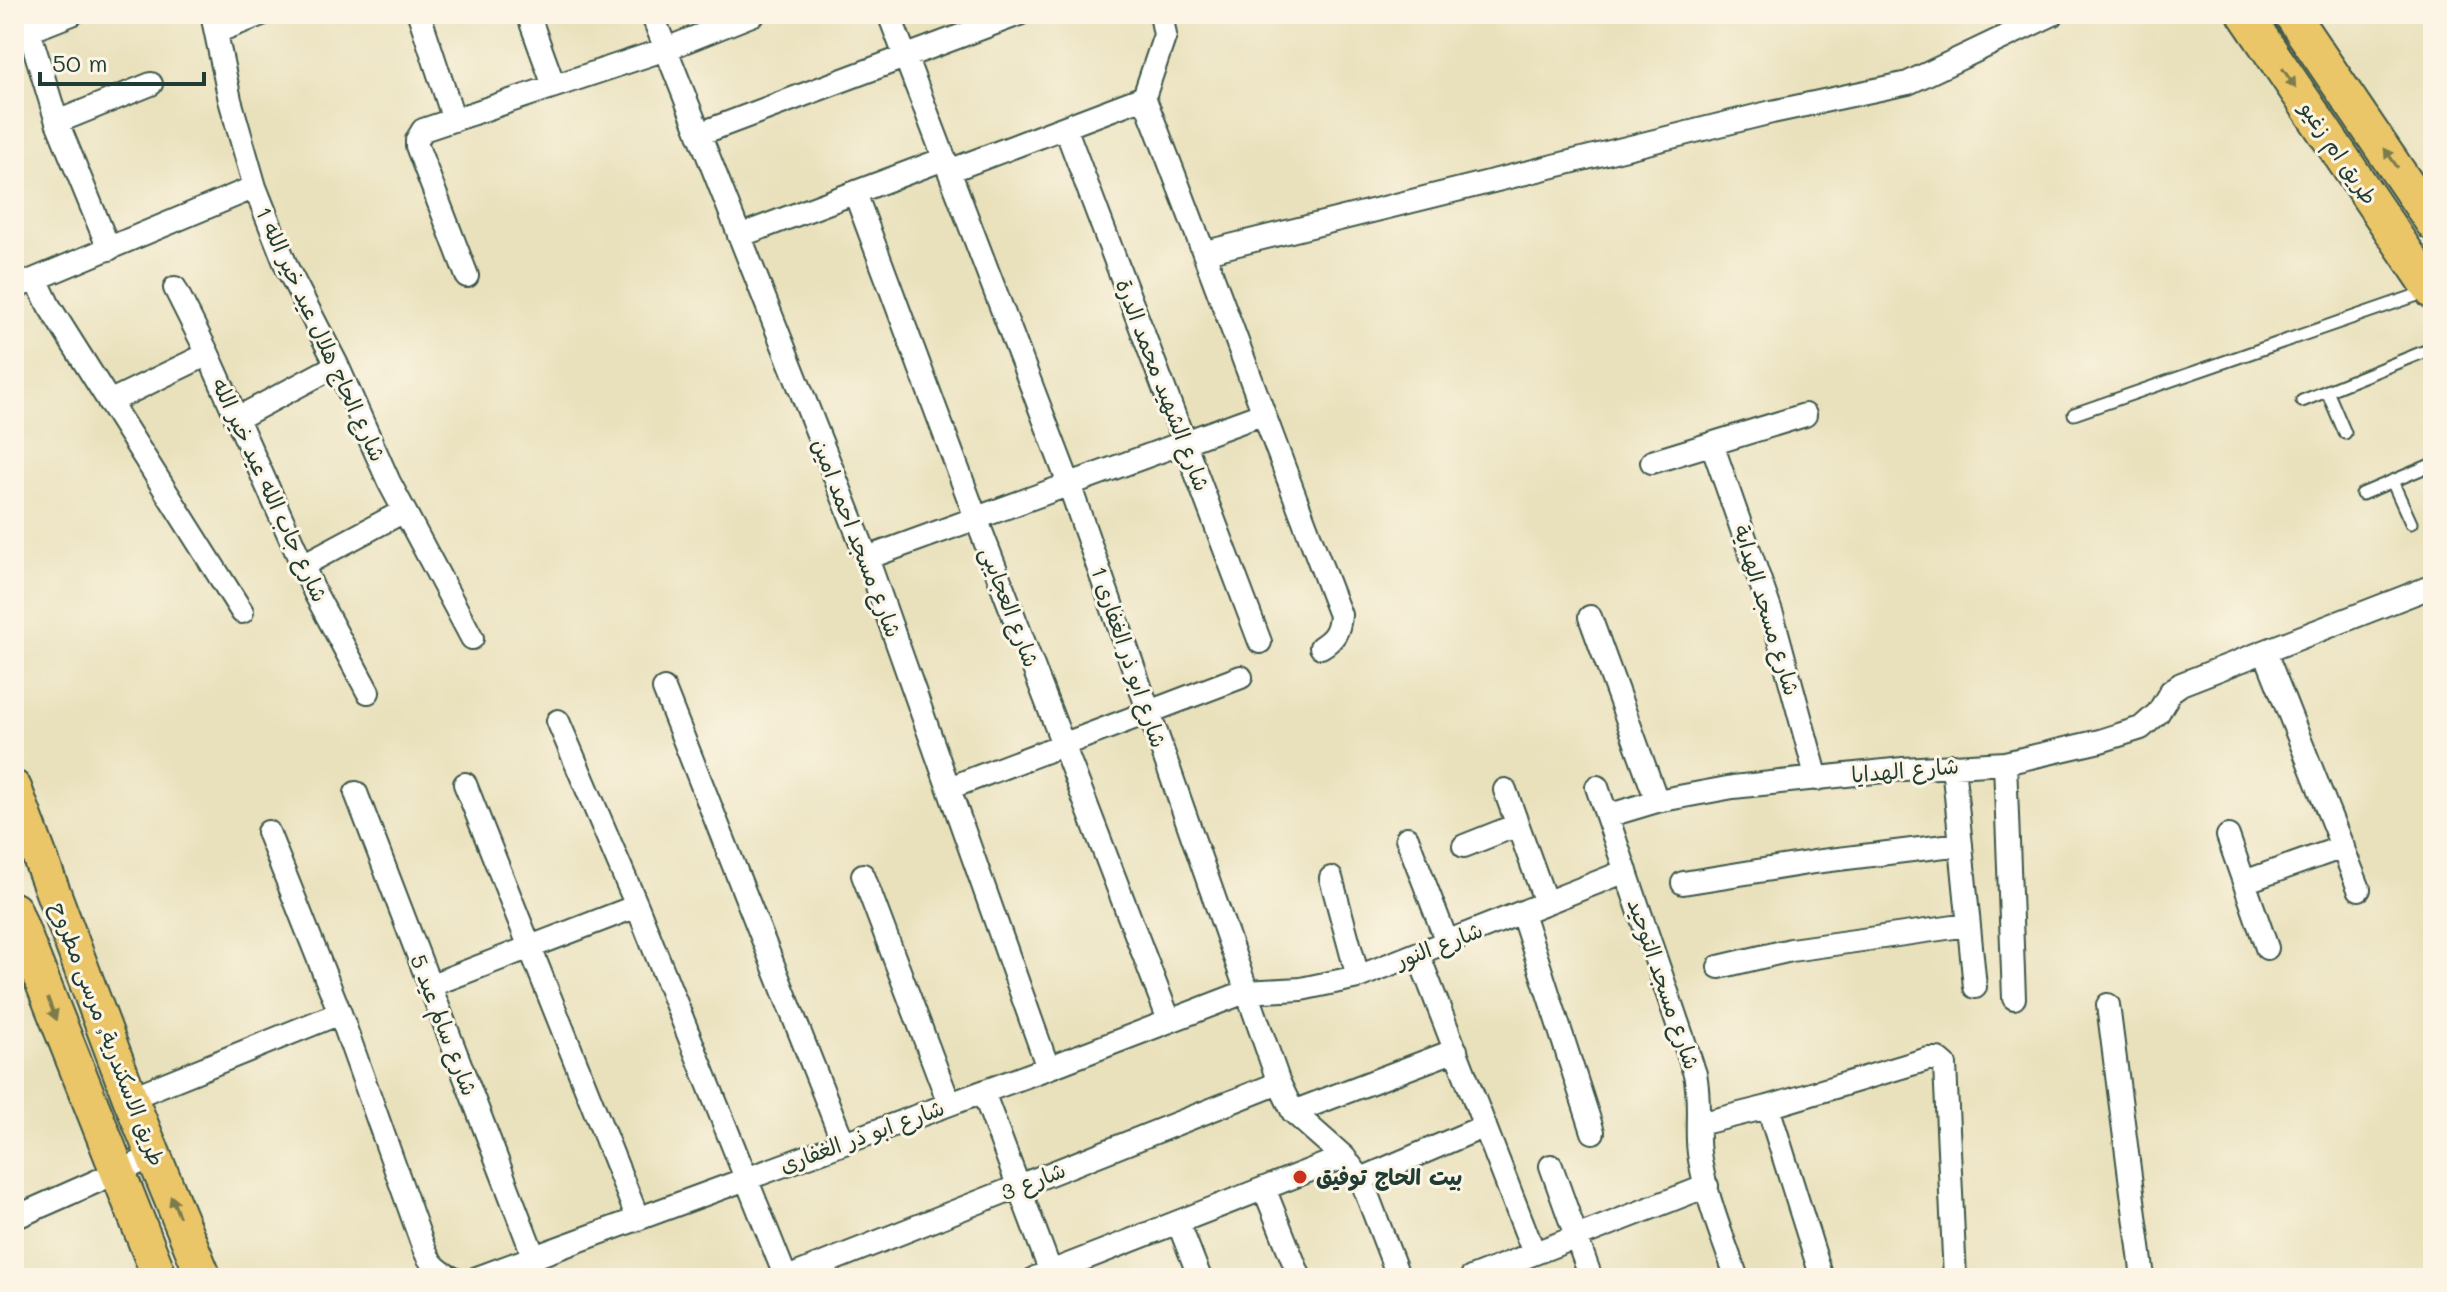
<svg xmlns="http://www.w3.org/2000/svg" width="2447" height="1292" font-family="Mali,'Playpen Sans Arabic',sans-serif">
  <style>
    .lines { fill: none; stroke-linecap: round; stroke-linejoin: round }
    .service-casing { stroke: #3d5648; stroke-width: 15 }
    .minor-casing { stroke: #3d5648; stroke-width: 26 }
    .primary-casing { stroke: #3d5648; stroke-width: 38 }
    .service { stroke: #fff; stroke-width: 11 }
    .minor { stroke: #fff; stroke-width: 22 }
    .primary { stroke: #ebc669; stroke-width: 34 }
    .oneway { fill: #7b7b4c }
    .poi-dot { fill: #c8321e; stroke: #fcf5e5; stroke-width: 3 }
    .labels { text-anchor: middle; stroke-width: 6; stroke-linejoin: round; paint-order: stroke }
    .street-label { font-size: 22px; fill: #1f3d34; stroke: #fcf5e5 }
    .poi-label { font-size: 22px; font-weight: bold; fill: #1f3d34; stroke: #fcf5e5; text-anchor: start }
  </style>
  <rect width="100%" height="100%" fill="#fcf5e5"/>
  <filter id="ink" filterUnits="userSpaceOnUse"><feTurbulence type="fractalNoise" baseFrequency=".0125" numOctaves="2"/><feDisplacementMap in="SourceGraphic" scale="16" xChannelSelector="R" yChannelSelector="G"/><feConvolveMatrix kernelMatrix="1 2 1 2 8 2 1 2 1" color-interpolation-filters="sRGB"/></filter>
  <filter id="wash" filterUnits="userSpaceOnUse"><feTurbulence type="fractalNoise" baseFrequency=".006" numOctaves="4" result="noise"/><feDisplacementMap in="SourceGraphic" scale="32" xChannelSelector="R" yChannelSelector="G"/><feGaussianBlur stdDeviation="1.8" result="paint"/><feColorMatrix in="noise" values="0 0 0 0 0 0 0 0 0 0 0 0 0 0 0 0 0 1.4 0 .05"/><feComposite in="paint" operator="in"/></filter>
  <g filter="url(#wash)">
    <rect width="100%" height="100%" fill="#e9e1bc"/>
  </g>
  <g filter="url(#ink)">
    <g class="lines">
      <defs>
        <path id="service" d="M2327,391l18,42
          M2302,401l131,-53
          M2074,414l355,-123
          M2392,481l19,42
          M2362,494l71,-30"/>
        <path id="minor" d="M24,14l33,108 52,127
          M212,14l18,86 25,87 32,81 50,97 52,117 83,156
          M419,14l35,106
          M528,14l26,72
          M652,14l215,544 181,510
          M889,14l180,470 210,599 14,29 51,45 17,22 38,99
          M29,31l43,-17
          M216,32l46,-18
          M1144,97c68,172 129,346 196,518 -1,16 -6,24 -19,32
          M1144,97l21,-62 -4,-21
          M57,122l94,-38
          M1065,127l195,515
          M699,134l320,-120
          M949,171l195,-74
          M855,193l121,325 193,502
          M739,236l205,-77
          M1206,252l566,-140 136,-29 145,-69
          M467,276l-50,-130v-6l6,-10 243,-81 88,-35
          M36,279l13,27 193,306
          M14,288l241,-101
          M175,288l33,66 107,239 53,99
          M109,402l99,-48
          M236,419l101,-54
          M1712,444l61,174 44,161
          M1652,462l153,-47
          M867,558l395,-144
          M303,565l101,-54
          M1590,617l67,184
          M2265,652l94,237
          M664,689l179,453
          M558,721l79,185 149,372
          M2005,763l9,235
          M1953,765l22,222
          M465,784l173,435
          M1597,787l98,287c5,23 2,44 3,67 1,38 26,101 39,137
          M949,788l292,-111
          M1505,790l41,113
          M356,793l178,464
          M1607,816l50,-15 76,-14 170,-18 102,-6 95,-22 41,-13 17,-15 13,-22 10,-7 252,-98
          M268,832l72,181 83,233c6,16 13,24 29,32
          M2228,836l39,112
          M1407,838l40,104
          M1464,846l53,-21
          M863,875l86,228
          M1331,878l27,99
          M2244,882l99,-35
          M1683,883l131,-21 147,-18
          M1522,913l71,219
          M1418,954l116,299
          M1719,967l72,-17 177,-25
          M429,986l208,-80
          M2108,1005l35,273
          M983,1092l70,186
          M130,1098l210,-85
          M1768,1107l54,171
          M1293,1112l163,-62
          M1699,1124l69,-17 160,-48h10l7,6 10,213
          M1551,1166l40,112
          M1361,1179l124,-53
          M1264,1188l36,90
          M14,1218l140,-62
          M1178,1222l22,56
          M477,1278l571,-210 197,-76 56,-3 57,-12 268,-106
          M787,1278l492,-195
          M1035,1278l309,-121
          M1471,1278l236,-92"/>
        <path id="primary" d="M2245,14l188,278
          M2291,14l142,209
          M14,788l116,310 74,180
          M14,910l146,368"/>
      </defs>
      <use href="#service" class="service-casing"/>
      <use href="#minor" class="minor-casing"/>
      <use href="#primary" class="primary-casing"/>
      <use href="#service" class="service"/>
      <use href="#minor" class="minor"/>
      <use href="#primary" class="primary"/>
    </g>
    <defs><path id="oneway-solid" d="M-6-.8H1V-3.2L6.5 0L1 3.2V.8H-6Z" transform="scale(2)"/></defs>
    <g class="oneway">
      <use href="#oneway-solid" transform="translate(2289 78) rotate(56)"/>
      <use href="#oneway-solid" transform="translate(2391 158) rotate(-125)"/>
      <use href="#oneway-solid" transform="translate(52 1009) rotate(69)"/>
      <use href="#oneway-solid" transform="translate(175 1206) rotate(-112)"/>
    </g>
  </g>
  <circle class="poi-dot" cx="1300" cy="1177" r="8"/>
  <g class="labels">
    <g class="street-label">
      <text transform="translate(2339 153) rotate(56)" y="8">طريق ام زغيو</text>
      <text transform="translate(321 334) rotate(65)" y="8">شارع الحاج هلال عيد خير الله 1</text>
      <text transform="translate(1163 385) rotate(69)" y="8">شارع الشهيد محمد الدرة</text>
      <text transform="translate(270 490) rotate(65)" y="8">شارع جاب الله عيد خير الله</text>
      <text transform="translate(857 538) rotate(69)" y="8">شارع مسجد احمد امين</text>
      <text transform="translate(1010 607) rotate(69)" y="8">شارع العجايبى</text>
      <text transform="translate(1767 610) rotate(73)" y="8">شارع مسجد الهداية</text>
      <text transform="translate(1129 657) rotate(71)" y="8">شارع ابو ذر الغفارى 1</text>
      <text transform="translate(1905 770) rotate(-5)" y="8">شارع الهدايا</text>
      <text transform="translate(1439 945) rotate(-21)" y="8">شارع النور</text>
      <text transform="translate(1664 984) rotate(71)" y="8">شارع مسجد التوحيد</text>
      <text transform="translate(444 1025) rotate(69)" y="8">شارع سالم عيد 5</text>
      <text transform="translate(108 1034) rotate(69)" y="8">طريق الاسكندرية, مرسى مطروح</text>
      <text transform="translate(862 1136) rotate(-20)" y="8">شارع ابو ذر الغفارى</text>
      <text transform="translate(1033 1181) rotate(-22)" y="8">شارع 3</text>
    </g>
    <g class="poi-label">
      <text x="1316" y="1185">بيت الحاج توفيق</text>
    </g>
  </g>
  <rect width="2447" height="1292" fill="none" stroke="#fcf5e5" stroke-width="48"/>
  <path d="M40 72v12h164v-12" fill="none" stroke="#1f3d34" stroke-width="4"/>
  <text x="52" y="72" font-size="24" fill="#1f3d34" stroke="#fcf5e5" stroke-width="6" paint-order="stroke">50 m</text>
</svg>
